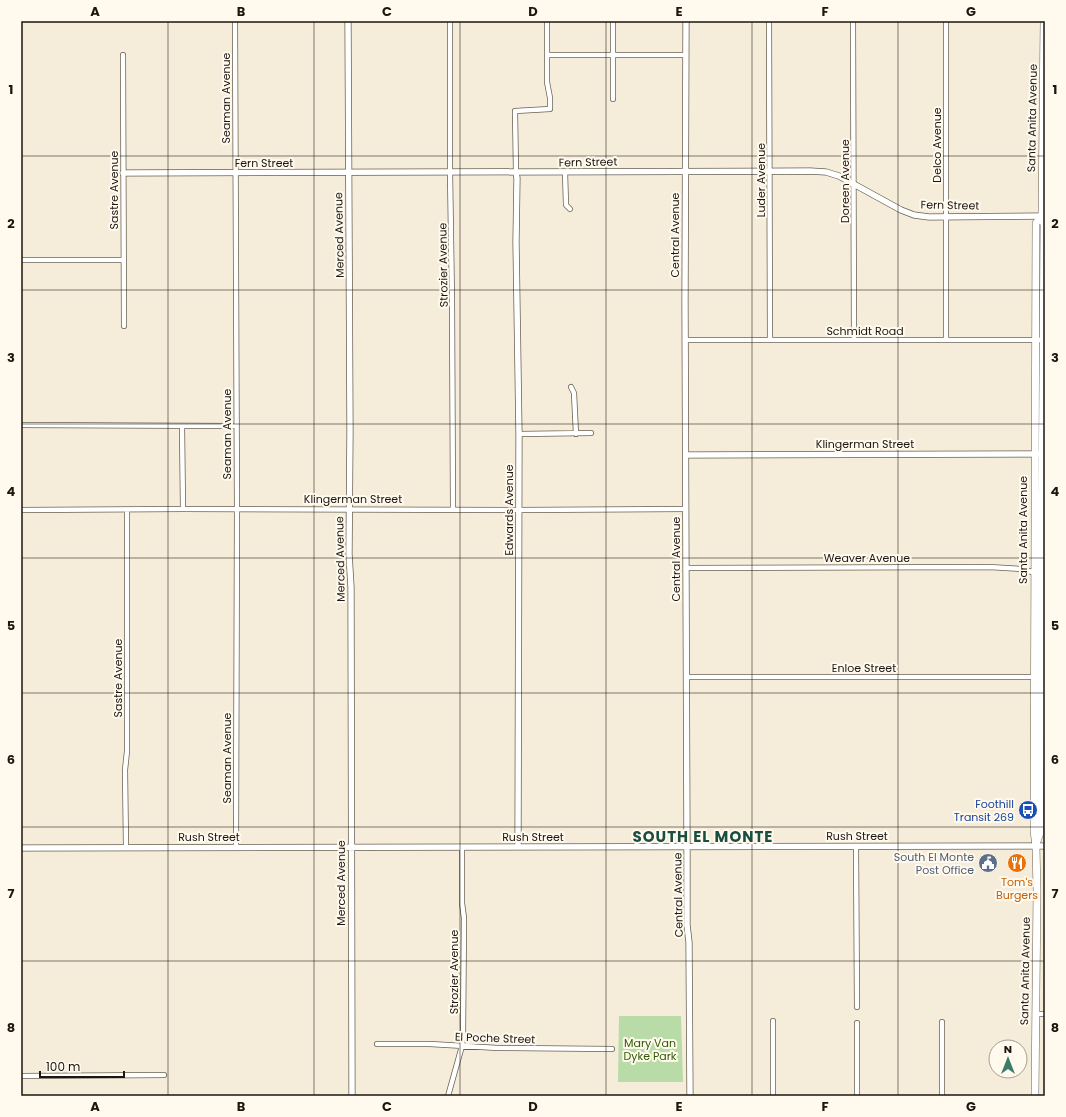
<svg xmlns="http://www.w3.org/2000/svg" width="1066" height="1117" font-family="Poppins,sans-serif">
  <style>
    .green { fill: #b9dba8 }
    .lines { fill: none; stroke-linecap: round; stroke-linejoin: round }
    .minor-casing { stroke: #696151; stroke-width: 6 }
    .tertiary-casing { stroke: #696151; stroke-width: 7 }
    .primary-casing { stroke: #696151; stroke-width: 8 }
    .minor { stroke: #fff; stroke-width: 4.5 }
    .tertiary { stroke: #fff; stroke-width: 5.5 }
    .primary { stroke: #fff; stroke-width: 7 }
    .grid { fill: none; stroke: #1a1610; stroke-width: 1; stroke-opacity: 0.55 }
    .labels { text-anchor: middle; stroke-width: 4; stroke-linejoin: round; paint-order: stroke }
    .street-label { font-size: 11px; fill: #1a1610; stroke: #fff9ee }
    .transit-label { font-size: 11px; fill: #164399; stroke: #fff9ee; text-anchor: end }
    .service-label { font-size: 11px; fill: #4e5e75; stroke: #fff9ee; text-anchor: end }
    .food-label { font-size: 11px; fill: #c56008; stroke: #fff9ee }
    .park-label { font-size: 11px; fill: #2c5d00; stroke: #fff9ee }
    .district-label { font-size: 15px; font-weight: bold; letter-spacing: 1px; fill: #194e40; stroke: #fff9ee }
    .neatline { fill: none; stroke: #1a1610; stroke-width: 1.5 }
    .grid-label { font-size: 13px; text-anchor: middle; font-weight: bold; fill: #1a1610 }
  </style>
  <rect width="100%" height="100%" fill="#f5ecd9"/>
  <path class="green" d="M619,1016h62l2,66h-65z"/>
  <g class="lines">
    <defs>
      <path id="minor" d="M235,21l2,488 -1,338
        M450,21v151l2,129 1,208
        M769,21l1,319
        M853,21l1,319
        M946,21v319
        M123,55l1,271
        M547,55h138
        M613,99v-78
        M565,172l1,33 4,4
        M516,173l-1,-62 35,-2v-11l-3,-16v-61
        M21,260h102
        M685,340h360
        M571,387l3,6 2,41
        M21,425l215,1
        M182,427l1,82
        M519,434l72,-1
        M21,510l162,-1 336,1 167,-1
        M686,568l303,-1 32,2 15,4
        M687,677h350
        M856,846l1,161
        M126,847l-1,-77 2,-19v-241
        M1036,1014h9
        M773,1021v75
        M942,1022v74
        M377,1044h53l68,4 114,1
        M21,1076l143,-1
        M448,1096l14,-50 1,-9 1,-119 -2,-15v-56
        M857,1096v-73"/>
      <path id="tertiary" d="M348,21l2,410 -1,123 2,33 1,509
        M686,21l-1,281 2,544v79l2,17 1,154
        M123,173l687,-2 16,1 13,4 62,34 13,5 15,2 116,-1
        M516,173l1,5 -1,64 3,192 -1,413
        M686,455l352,-1
        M21,848l1024,-2"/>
      <path id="primary" d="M1036,844l4,-11v-29l4,-579 -2,-9 2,-195
        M1035,1096l2,-205 -1,-45 -2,-15 2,-608 6,-7"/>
    </defs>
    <use href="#minor" class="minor-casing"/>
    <use href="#tertiary" class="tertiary-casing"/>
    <use href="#primary" class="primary-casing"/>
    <use href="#minor" class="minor"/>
    <use href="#tertiary" class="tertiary"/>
    <use href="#primary" class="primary"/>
  </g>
  <path class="grid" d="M168,21v1075M314,21v1075M460,21v1075M606,21v1075M752,21v1075M898,21v1075M21,156h1024M21,290h1024M21,424h1024M21,558h1024M21,693h1024M21,827h1024M21,961h1024"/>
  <defs>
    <symbol id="bus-disc" viewBox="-11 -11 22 22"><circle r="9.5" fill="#1a4fb4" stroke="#fff9ee"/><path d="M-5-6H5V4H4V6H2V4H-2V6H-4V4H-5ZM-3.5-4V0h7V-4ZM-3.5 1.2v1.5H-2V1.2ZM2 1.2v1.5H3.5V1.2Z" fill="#fff"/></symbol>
    <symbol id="civic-disc" viewBox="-11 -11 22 22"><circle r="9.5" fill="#5c6f8a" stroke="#fff9ee"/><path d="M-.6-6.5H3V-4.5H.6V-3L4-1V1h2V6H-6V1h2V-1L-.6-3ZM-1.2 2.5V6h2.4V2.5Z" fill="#fff"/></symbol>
    <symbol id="restaurant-disc" viewBox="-11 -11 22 22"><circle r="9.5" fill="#e8710a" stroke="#fff9ee"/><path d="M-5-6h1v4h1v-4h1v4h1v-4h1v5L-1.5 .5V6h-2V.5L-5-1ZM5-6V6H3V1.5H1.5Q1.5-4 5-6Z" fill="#fff"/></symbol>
  </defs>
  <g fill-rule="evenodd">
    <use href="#bus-disc" x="1017" y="799" width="22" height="22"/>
    <use href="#civic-disc" x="977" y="852" width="22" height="22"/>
    <use href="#restaurant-disc" x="1006" y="852" width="22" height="22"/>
  </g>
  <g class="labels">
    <g class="street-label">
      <text transform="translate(226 98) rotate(-90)" y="4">Seaman Avenue</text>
      <text transform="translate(1032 118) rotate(-89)" y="4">Santa Anita Avenue</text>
      <text transform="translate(937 145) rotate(-90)" y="4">Delco Avenue</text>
      <text transform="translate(588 162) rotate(-1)" y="4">Fern Street</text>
      <text x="264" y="167">Fern Street</text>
      <text transform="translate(761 180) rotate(-90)" y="4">Luder Avenue</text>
      <text transform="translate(845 181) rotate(-90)" y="4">Doreen Avenue</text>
      <text transform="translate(114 190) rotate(-90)" y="4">Sastre Avenue</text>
      <text transform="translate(950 205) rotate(1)" y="4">Fern Street</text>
      <text transform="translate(339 235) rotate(-91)" y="4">Merced Avenue</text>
      <text transform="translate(675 235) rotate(-90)" y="4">Central Avenue</text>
      <text transform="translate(443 265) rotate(-91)" y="4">Strozier Avenue</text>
      <text x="865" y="335">Schmidt Road</text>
      <text transform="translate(227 434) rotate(-90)" y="4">Seaman Avenue</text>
      <text x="865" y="448">Klingerman Street</text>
      <text x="353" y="503">Klingerman Street</text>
      <text transform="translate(509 510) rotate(-90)" y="4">Edwards Avenue</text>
      <text transform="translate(1023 530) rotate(-90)" y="4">Santa Anita Avenue</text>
      <text x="867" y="562">Weaver Avenue</text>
      <text transform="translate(340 559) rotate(-91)" y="4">Merced Avenue</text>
      <text transform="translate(676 559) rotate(-90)" y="4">Central Avenue</text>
      <text x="864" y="672">Enloe Street</text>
      <text transform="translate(118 678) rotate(-90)" y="4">Sastre Avenue</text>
      <text transform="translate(227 758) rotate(-90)" y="4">Seaman Avenue</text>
      <text x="857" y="840">Rush Street</text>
      <text x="209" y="841">Rush Street</text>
      <text x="533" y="841">Rush Street</text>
      <text transform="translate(341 883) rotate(-90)" y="4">Merced Avenue</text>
      <text transform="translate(678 895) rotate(-91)" y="4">Central Avenue</text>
      <text transform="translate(1025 971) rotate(-89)" y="4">Santa Anita Avenue</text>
      <text transform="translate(454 972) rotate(-90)" y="4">Strozier Avenue</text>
      <text transform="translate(495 1038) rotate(2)" y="4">El Poche Street</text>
    </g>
    <g class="transit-label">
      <text x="1014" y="808">Foothill<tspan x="1014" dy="13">Transit 269</tspan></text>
    </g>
    <g class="service-label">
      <text x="974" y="861">South El Monte<tspan x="974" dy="13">Post Office</tspan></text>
    </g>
    <g class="food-label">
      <text x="1017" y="886">Tom's<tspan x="1017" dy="13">Burgers</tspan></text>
    </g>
    <g class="park-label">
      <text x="650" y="1047">Mary Van<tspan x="650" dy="13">Dyke Park</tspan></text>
    </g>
    <g class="district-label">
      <text x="703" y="842">SOUTH EL MONTE</text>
    </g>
  </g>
  <rect width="1066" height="1117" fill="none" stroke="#fff9ee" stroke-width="44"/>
  <g transform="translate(1008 1059)"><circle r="19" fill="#fff9ee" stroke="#a39e95"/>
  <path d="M0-3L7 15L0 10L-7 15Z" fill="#3b7b69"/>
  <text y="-6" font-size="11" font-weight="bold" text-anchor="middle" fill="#1a1610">N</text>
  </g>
  <path d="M40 1071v6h84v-6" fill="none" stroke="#1a1610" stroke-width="2"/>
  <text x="46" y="1071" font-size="12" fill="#1a1610" stroke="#fff9ee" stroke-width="3" paint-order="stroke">100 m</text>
  <rect x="22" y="22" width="1022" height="1073" class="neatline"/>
  <g class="grid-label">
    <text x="95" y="16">A</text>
    <text x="241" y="16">B</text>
    <text x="387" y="16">C</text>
    <text x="533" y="16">D</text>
    <text x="679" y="16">E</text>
    <text x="825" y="16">F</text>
    <text x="971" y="16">G</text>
    <text x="11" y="94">1</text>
    <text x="1055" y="94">1</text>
    <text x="11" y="228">2</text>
    <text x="1055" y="228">2</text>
    <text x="11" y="362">3</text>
    <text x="1055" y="362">3</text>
    <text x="11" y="496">4</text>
    <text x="1055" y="496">4</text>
    <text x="11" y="630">5</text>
    <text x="1055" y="630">5</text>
    <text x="11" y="764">6</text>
    <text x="1055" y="764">6</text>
    <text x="11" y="898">7</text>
    <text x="1055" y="898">7</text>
    <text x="11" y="1032">8</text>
    <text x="1055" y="1032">8</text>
    <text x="95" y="1111">A</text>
    <text x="241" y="1111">B</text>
    <text x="387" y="1111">C</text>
    <text x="533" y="1111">D</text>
    <text x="679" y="1111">E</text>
    <text x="825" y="1111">F</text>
    <text x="971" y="1111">G</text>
  </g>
</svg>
